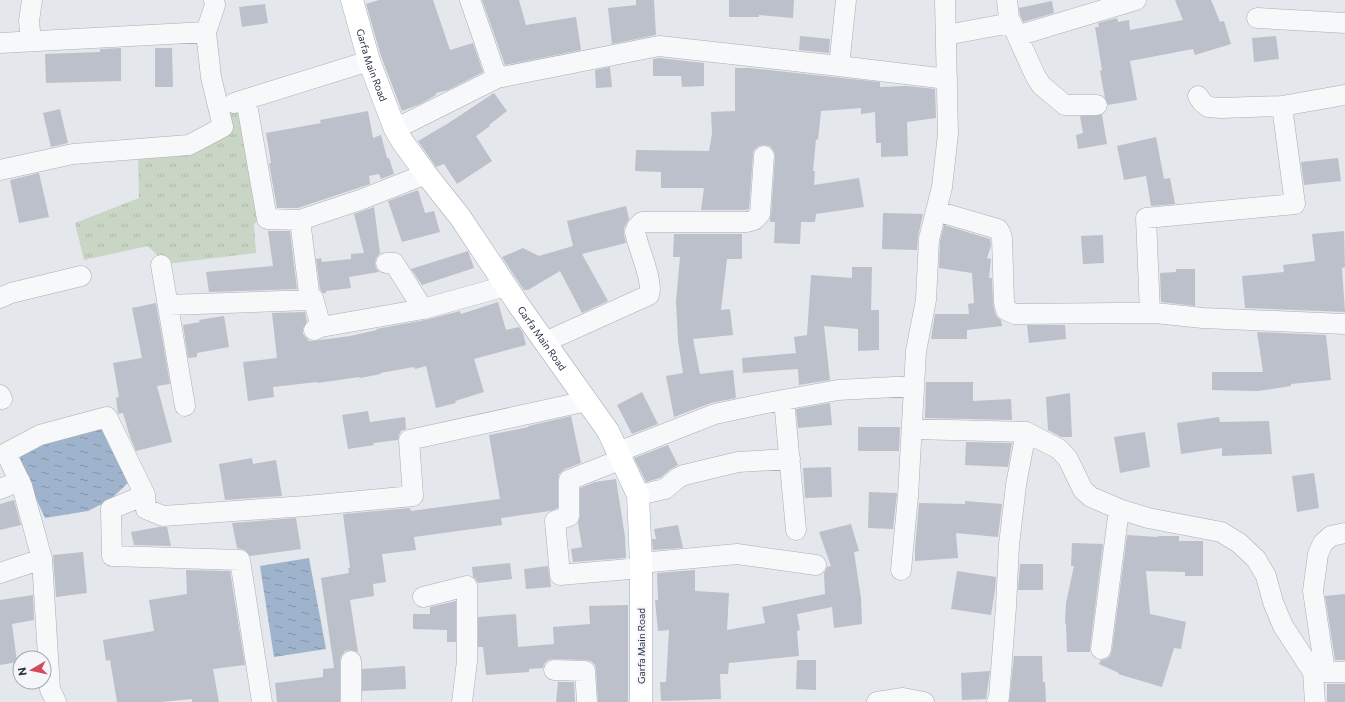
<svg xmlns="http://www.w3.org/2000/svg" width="1345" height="702" font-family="Commissioner,sans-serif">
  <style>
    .grass { fill: url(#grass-tufts) }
    .water { fill: url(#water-ripples) }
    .building { fill: #bbc0ca }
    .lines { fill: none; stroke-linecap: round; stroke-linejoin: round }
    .minor-casing { stroke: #a9aeb7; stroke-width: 21 }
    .secondary-casing { stroke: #a9aeb7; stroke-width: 23 }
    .minor { stroke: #f7f8fa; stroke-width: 20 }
    .secondary { stroke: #fff; stroke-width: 22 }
    .labels { text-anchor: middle; stroke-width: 4; stroke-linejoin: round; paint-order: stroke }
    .street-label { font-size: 10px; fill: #2b3445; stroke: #f4f6f9 }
  </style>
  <defs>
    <pattern id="grass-tufts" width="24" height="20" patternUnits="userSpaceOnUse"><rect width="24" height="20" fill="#c9d6c5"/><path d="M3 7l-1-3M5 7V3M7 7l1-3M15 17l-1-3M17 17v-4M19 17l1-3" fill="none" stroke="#adb8ab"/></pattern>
    <pattern id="water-ripples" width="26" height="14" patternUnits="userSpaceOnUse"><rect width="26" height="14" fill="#9fb4cc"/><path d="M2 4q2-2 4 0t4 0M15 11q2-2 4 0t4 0" fill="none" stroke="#8293a7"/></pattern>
  </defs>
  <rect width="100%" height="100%" fill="#e4e7ec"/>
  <path class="grass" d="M241,106l21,108 -8,11 2,28 -90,11 -18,-18 -64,14 -9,-37 64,-25 -1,-43 52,-7 34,-37z"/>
  <path class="water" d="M98,423l33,57 -21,20 -22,11 -43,7 -26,-56 3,-11z
    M309,558l17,91 -52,8 -14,-91z"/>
  <path class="building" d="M379,0h54l17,50 23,-7 10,29 -35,18 -12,3v2l-16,9 -18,7 -21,-55 -15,-52z
    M482,0h37l7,25 50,-8 5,33 -76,15z
    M636,0h18l2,35 -44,9 -4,-36 28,-3z
    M729,0h65l-1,18 -34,-3v2h-30z
    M1175,0h36l9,22 4,-1 7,23 -36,11 -2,-6 -63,12 7,39 -29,5 -3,-7 -5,-27 2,-1 -7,-43h4l-1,-4 19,-5 1,4 11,-2 1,10 53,-10z
    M1052,1l2,12 -31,9 -3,-7 -1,-7z
    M265,4l3,19 -26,4 -3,-20z
    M800,36l30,3 -1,14 -30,-3z
    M1276,36l3,23 -25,3 -2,-24z
    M121,48v33l-75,2 -1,-29 55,-2v-3z
    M155,48h17l1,39h-18z
    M659,58l45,5v23l-22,1 -1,-11h-28v-17z
    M610,67l2,20 -16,1 -1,-18z
    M735,68h15l130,14v5l27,-1 28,3 1,29 -29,4 1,34 -27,1v-14h-5l-1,-31 -14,2v-6l-40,3 -3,29 -2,-1 -3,32h2l-1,14 45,-7 5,29 -48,7 -1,8h-14l-1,22 -26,-1 1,-21h-5v-4l1,-3 4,-58 -1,-6 -4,-5 -5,-1 -6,1 -5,4 -1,5 -4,54 -4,1h-44l3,-22h-43v-16l-26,-1 1,-21 73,1 3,-17 -1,-22 24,-1z
    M494,93l13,18 -18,14 1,1 -14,10 16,25 -35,23 -13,-20 -8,3 -18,-26 29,-17z
    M60,109l8,34 -17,4 -8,-34z
    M368,111l5,27 8,-3 6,23h2l5,16 -13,5 -2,-5 -10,2 1,8 -72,24h-21l-8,-45h2l-5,-30 55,-10 -1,-3z
    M1102,115l5,29 -29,5 -2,-14 7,-2 -3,-17z
    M1156,137l8,42 6,-1 5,26 -24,2 -5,-30 -22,4 -7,-34z
    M1338,158l3,23 -37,4 -3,-23z
    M39,173l10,44 -30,6 -9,-43z
    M418,190l7,23 9,-2 6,21 -38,10 -14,-41z
    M626,206l3,13 -5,9v7l2,8 -44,11 26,47 -26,12 -22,-42 -32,19h-4l-22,-33 21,-9 16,8 34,-10 -6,-25z
    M374,207l6,46 -4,5 -1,5 1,5 3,4 -30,5 2,11 -25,3v2h-3l-3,-4 -4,-30 5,-1 1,4 29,-3v-5l13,-1 -10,-39z
    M883,213l40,1 -5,22 -1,14 -35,-1z
    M944,225l46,14 1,7 -4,12 4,1 -2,19h3l1,25 2,10 2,4 4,3 1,6 -35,4v9h-36l4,-25h34l-1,-10 6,-1 -2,-30 -33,-5 1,-27z
    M268,231h22l7,58 -88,3 -3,-20 67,-6z
    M1344,231l1,36 -3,1 3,44 -100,-4 -3,-32 42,-4 -1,-7 32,-4 -3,-27z
    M674,234h68v25h-15l-6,51 9,-1 3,26 -40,4 7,35 33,-4 3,28 -25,5 -37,14 -8,-41 17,-3 -5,-32 -2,-40 4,-44h-7z
    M1103,235l1,28 -21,1 -2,-28z
    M468,251l6,17 -52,17 -11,-16z
    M852,267h20l-1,43h8v40l-21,1v-22l-34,-3 6,54 -31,5 -1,-16 -55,4 -1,-15 54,-5 -2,-16 13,-2 4,-60 41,3z
    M1176,269h19v37l-34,-4 -1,-29 16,-1z
    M498,302l8,28 13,-3 4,6 3,12 -52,14 10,33 -29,9 1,2 -20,5 -10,-42 -11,3 -1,-2 -34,6 1,1 -21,4 -1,-1 -41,6 -1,-1 -44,5 1,10 -26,4 -5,-39 34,-4 -5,-45 33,-1 2,10 -4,6v6l6,7h4l37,-5 27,-6 -1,-1 49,-9 35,-9 1,3z
    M156,303l14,81 -13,2 15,56 -36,9 -6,-14 -7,-24 -5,1 -2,-16 3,-1 -6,-34 29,-5 -10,-50z
    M224,316l5,31 -32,6v4l-9,1 -5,-33 17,-3 -1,-2z
    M1027,325h38l1,14 -37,4z
    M1257,332l69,3 5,45 -40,4v2l-33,5 -46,-1v-18h51z
    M926,382h47v19l38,-2 1,21 -87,-2z
    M642,392l16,32 -26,10 -15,-29z
    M1070,393l2,44h-11l-13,-7 -2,-33z
    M830,403l2,22 -34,3 -2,-19z
    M368,411l2,11 35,-5 1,12 -5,2 -2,4 -1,5 -25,3 1,2 -26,4 -6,-34z
    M571,416l10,47 -16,6 -6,5 -1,6v28l-8,3 -49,7 1,7 -88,12 2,13 -34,4 4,28 -13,2 1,12 -24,4 8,52 -7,-2 -6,1 -4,5 -1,5v41h-63l-2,-19 48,-6v-8l11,-1 -13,-90 28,-5 -1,-5h2l-7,-54 67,-6 1,3 89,-12 -11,-64 40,-8 -1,-1z
    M1219,417l1,5 49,-1 3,33 -50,2v-8l-41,6 -4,-31z
    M858,427h42l-1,24h-41z
    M1145,432l5,35 -30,6 -6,-36z
    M966,442l46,1 -4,24 -43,-2z
    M668,445l10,20 -7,4 -11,9 -14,4 -12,-24z
    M252,458l1,6 23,-4 6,36 -57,4 -6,-36z
    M831,467l1,30 -27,1 -2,-30z
    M1314,473l5,35 -22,4 -5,-36z
    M616,479l9,58 1,21 -53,4 -2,-13 11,-2 -4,-24 2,-7v-28l15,-6z
    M869,492l28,1 -4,36 -25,-1z
    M14,500l7,25 -21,5v-26z
    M965,501l37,3 -4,33 -42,-4 2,25 -43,3v-12l4,-46 46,1z
    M296,518l5,31 -51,7 -5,-6 -8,-2 -5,-25z
    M851,524l8,27 -5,1 7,46 1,26 -28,4 -2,-21 -35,7 3,16 -3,1 2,25 -70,7 -1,11h-8l1,25 -60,2 -1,-19h6l3,-52 -11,1 -3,-31h3l-1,-27 38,-3v21l34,2 -2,37 38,-7 -3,-16 63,-13 -1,-21 3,-6 4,-1 -12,-34z
    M678,525l5,23 -30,2 -1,-11h4l-2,-10z
    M159,527h8l4,19 -37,-1 -3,-13z
    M1127,535l31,2v-1h21v5h24v35h-18v-4l-39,-1 4,43 36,8 -5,27 -7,-1 -12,39 -44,-13 1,-1 -20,-9 2,-4 5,-1 4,-3 2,-6z
    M1072,543l31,1 -13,104v4h-23l-1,-28 -1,-1 1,-20 8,-37h-3z
    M83,552l4,41 -31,4 -3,-42z
    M510,563l2,16 -34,4 -2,-4 -3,-2 -1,-10z
    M1020,564h23v26h-25z
    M548,566l3,21 -25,2 -2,-20z
    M186,570l44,1 15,94 -32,4 6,33h-27v-3l-31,3h-44l-7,-42 -4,1 -3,-21 51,-9 -5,-31 38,-6z
    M957,571l39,6 -1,13 -4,25 -40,-6z
    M1345,594v66h-10l-10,-64z
    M33,595l1,25 -22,4 5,38 -17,3v-65z
    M456,601v41h-9v-12l-34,-1v-15h17v-7z
    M628,605v97h-30l-2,-32 -1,-5 -4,-4 -5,-1 -32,-1 -6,1 -4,4 -1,4 -14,1v3l-43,3 -3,-28h-5v-30l38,-3 2,33 36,-3 -1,-17 37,-3 -1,-18z
    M1014,656h28l1,26h2l1,20h-37z
    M797,660h19v30l-20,-1z
    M405,666l1,23 -44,2v-22z
    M990,671l-4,28 -24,1 -1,-27z
    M558,682h16l1,20h-19z
    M1327,684h18v18h-18z"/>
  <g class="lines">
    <defs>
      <path id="minor" d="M470,0l27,78
        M846,0l-7,66 108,13
        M1007,0l2,18 26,57 6,10 24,20h32
        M1257,18l88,5
        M946,35l65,-12
        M1017,36l119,-36
        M31,41l-2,-20 3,-21
        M0,43l206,-11
        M246,99l21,120 33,1 60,-20 66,-26
        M234,103l135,-42
        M1282,106l62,-11
        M395,129l102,-51 162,-32 180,20
        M0,170l73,-16 116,-9 34,-18 -12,-50 -5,-45 9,-27 -1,-5
        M936,211l62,18 2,3 2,6 2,64 2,8 9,4 102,-1h38l48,5 142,6
        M300,220l10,80 3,-2 8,29
        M386,263h8l29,46
        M161,265l24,141
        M0,298l11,-5 70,-17
        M168,305l142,-5
        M1150,313l-4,-95 149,-14 -13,-98 -61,2 -13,-1 -6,-5 -4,-6
        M314,330l7,-3 102,-18 83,-23
        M545,342l104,-47c5,-13 -11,-47 -14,-63l2,-5 5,-5h105l7,-2 6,-6 4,-58
        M0,395l2,4
        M784,400l12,130
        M912,429l114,3 33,17 9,10 15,31 8,7 28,12 29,9 73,14 18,11 17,16 10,17 7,26 10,24 30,46 2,30
        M618,452l97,-38 47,-10 76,-14 75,-4
        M622,459l-53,21v36l-14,5 5,54 81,-7
        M0,489l20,-8
        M145,495l1,14 17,7 143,-10 107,-10 -4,-56 178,-39
        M638,495l27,-6 13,-11 6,-3 54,-13 52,-3
        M641,563l96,-9 79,11
        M901,570l7,-74 8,-145 10,-51 3,-61 13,-52 6,-53 -3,-134
        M0,573l42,-14
        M423,597l44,-11v75l-5,41
        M1101,649l18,-140
        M351,661v41
        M554,670l31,1 2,31
        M1313,672h32
        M1325,672l-12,-81 5,-37 5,-11 8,-7 14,-3
        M56,702l-6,-13 -8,-130 -20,-73 -16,-33 34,-18 67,-18 38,78 -34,14 1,47 128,4 22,142
        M877,702l26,-4 21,4
        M997,702l2,-5 7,-90 3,-62 7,-60 10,-53"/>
      <g id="secondary">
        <path id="s1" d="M352,0l17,61 26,68 7,12 24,33 34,43 60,90 88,124 30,64 3,68v139"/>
      </g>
    </defs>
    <use href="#minor" class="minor-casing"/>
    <use href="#secondary" class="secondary-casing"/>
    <use href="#minor" class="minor"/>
    <use href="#secondary" class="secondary"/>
  </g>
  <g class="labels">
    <g class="street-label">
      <text dy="4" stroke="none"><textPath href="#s1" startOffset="68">Garfa Main Road</textPath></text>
      <text dy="4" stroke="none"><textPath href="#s1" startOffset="392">Garfa Main Road</textPath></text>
      <text transform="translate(641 646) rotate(-90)" y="4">Garfa Main Road</text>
    </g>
  </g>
  <g transform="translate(32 670) rotate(261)"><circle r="19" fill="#f4f6f9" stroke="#a4a8b1"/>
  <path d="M0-3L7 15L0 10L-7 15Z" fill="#d1495b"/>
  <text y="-6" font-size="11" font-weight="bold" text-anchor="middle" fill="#2b3445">N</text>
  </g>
</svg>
